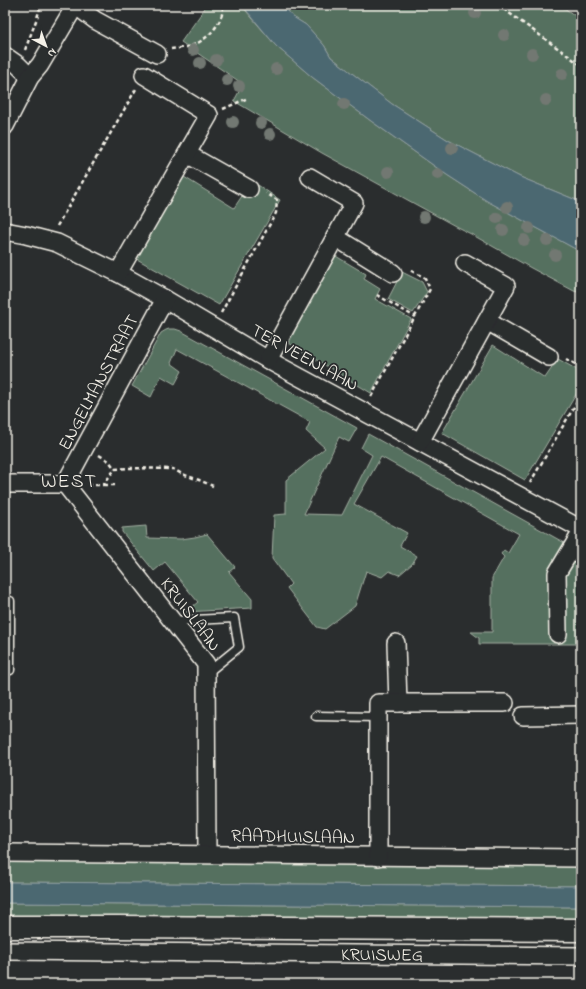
<svg xmlns="http://www.w3.org/2000/svg" width="586" height="989" font-family="'Indie Flower',sans-serif">
  <style>
    .green { fill: #546f5e; stroke: #a4b0a3 }
    .water { fill: #4c6771; stroke: #8f9ea1 }
    .lines { fill: none; stroke-linecap: round; stroke-linejoin: round }
    .lane-casing { stroke: #f4f1e8; stroke-width: 11 }
    .street-casing { stroke: #f4f1e8; stroke-width: 20 }
    .secondary-casing { stroke: #f4f1e8; stroke-width: 25 }
    .path { stroke: #f4f1e8; stroke-width: 2.5; stroke-dasharray: 4 3; stroke-linecap: butt }
    .lane { stroke: #2a2d2e; stroke-width: 8 }
    .street { stroke: #2a2d2e; stroke-width: 17 }
    .secondary { stroke: #2a2d2e; stroke-width: 22 }
    .tree { fill: #727872 }
    .labels { text-anchor: middle; stroke-width: 3.5; stroke-linejoin: round; paint-order: stroke }
    .street-label { font-size: 18px; fill: #f4f1e8; stroke: #2a2d2e }
    .quarter-label { font-size: 20px; letter-spacing: 1px; fill: #f4f1e8; stroke: #2a2d2e }
  </style>
  <rect width="100%" height="100%" fill="#2a2d2e"/>
  <filter id="ink" filterUnits="userSpaceOnUse"><feTurbulence type="fractalNoise" baseFrequency=".025" numOctaves="2"/><feDisplacementMap in="SourceGraphic" scale="8" xChannelSelector="R" yChannelSelector="G"/><feConvolveMatrix kernelMatrix="1 2 1 2 8 2 1 2 1" color-interpolation-filters="sRGB"/></filter>
  <g filter="url(#ink)">
    <path class="green" d="M206,5h35l35,41 36,31 59,44 76,54 40,26 94,51v41l-7,-2 -43,-23 -60,-34 -14,-7 -135,-74 -88,-52 9,-17 -62,-42 22,-31z
      M283,5h277l21,15v182l-61,-25 -41,-21 -31,-16 -56,-36 -61,-47 -7,-12 -18,-20 -13,-8z
      M184,177l50,31 18,-27 28,19 -61,105 -84,-47z
      M334,255l32,19 -2,5 16,10 -5,10 36,20 -40,74 -84,-51z
      M402,272l20,10 5,10 -14,21 -25,-14z
      M169,329h6l6,2 176,97 -8,14 -10,-5 -35,77 38,1 30,-60 -11,-7 7,-14 213,118v92h-102v-6l-8,-6h21v-54l12,-21 -3,-3 3,-4 4,3 11,-19 -138,-77 -27,47 53,29 -7,13 17,10 -5,8 -13,11 -10,-4 -7,6 -16,-6 -11,35 -30,23 -8,-2 -30,-39 4,-4 -19,-26 2,-43 12,-1v-34l39,-32 -19,-17 4,-9 -133,-73 -6,14 11,8 -7,13 -14,-8 -10,21 -19,-11 29,-53 5,-3z
      M493,345l52,33 13,-19 23,13v14l-56,94 -83,-47z
      M146,526l1,12 34,1 14,-2 12,-3 28,33 -6,5 23,27v9l-66,4 12,-10 -33,-40 -11,9 -32,-39v-4z
      M5,861l576,3v22l-576,-4z
      M5,903l576,4v15l-576,-3z"/>
    <path class="water" d="M242,5h41l10,12 13,8 18,20 7,12 61,47 56,36 31,16 41,21 61,25v50l-94,-51 -40,-26 -76,-54 -59,-44 -36,-31z
      M5,882l576,4v21l-576,-4z"/>
    <g class="lines">
      <defs>
        <path id="lane" d="M5,601h5v69
          M174,621l60,-3 5,29 -32,26
          M316,716l62,1"/>
        <g id="street">
          <path d="M75,5l20,15 62,34"/>
          <path d="M5,56l13,9 12,12"/>
          <path d="M5,126l25,-49 10,-12 35,-59"/>
          <path d="M187,154l62,35"/>
          <path d="M5,231l21,4 31,8 61,30 47,26 103,61 313,169"/>
          <path d="M335,237l58,36"/>
          <path d="M118,273l91,-158 -65,-40"/>
          <path d="M487,321l62,36"/>
          <path d="M268,360l86,-157 -44,-26"/>
          <path d="M420,442l86,-156 -41,-23"/>
          <path d="M5,484h60l141,180 1,190"/>
          <path d="M65,484l100,-185"/>
          <path d="M558,634l-1,-61 24,-40"/>
          <path d="M396,643l2,60"/>
          <path d="M523,716l58,-1"/>
          <path d="M5,853l576,5"/>
          <path d="M378,857v-154h127"/>
          <path id="s1" d="M5,951l576,5"/>
        </g>
        <path id="secondary" d="M5,927h111l465,3"/>
      </defs>
      <use href="#lane" class="lane-casing"/>
      <use href="#street" class="street-casing"/>
      <use href="#secondary" class="secondary-casing"/>
      <path class="path" d="M498,5l83,60
        M570,5l11,8
        M171,49c7,-1 15,-1 22,-4 12,-4 26,-18 29,-31 1,-3 1,-6 1,-9
        M25,50l12,-32 4,-13
        M223,109l25,-11
        M57,226l79,-137
        M377,295l38,22
        M221,313l55,-100 1,-13 -11,-7
        M566,359l15,8
        M371,397l59,-108 -5,-11 -15,-8
        M99,455l10,6 6,8
        M530,483l51,-88
        M88,485h15l12,-16 13,-1 45,1 9,5 17,6 14,6
        M104,485h12"/>
      <use href="#lane" class="lane"/>
      <use href="#street" class="street"/>
      <use href="#secondary" class="secondary"/>
    </g>
    <g class="tree">
      <circle cx="475" cy="13" r="6"/>
      <circle cx="504" cy="35" r="6"/>
      <circle cx="193" cy="50" r="6"/>
      <circle cx="532" cy="54" r="6"/>
      <circle cx="216" cy="60" r="6"/>
      <circle cx="200" cy="63" r="6"/>
      <circle cx="276" cy="69" r="6"/>
      <circle cx="562" cy="74" r="6"/>
      <circle cx="227" cy="80" r="6"/>
      <circle cx="239" cy="86" r="6"/>
      <circle cx="546" cy="100" r="6"/>
      <circle cx="344" cy="104" r="6"/>
      <circle cx="233" cy="122" r="6"/>
      <circle cx="261" cy="123" r="6"/>
      <circle cx="270" cy="134" r="6"/>
      <circle cx="452" cy="148" r="6"/>
      <circle cx="388" cy="172" r="6"/>
      <circle cx="438" cy="174" r="6"/>
      <circle cx="507" cy="207" r="6"/>
      <circle cx="424" cy="217" r="6"/>
      <circle cx="497" cy="218" r="6"/>
      <circle cx="529" cy="228" r="6"/>
      <circle cx="503" cy="230" r="6"/>
      <circle cx="524" cy="240" r="6"/>
      <circle cx="547" cy="240" r="6"/>
      <circle cx="555" cy="255" r="6"/>
    </g>
  </g>
  <g class="labels">
    <g class="street-label">
      <text transform="translate(305 357) rotate(29)" y="6">TER VEENLAAN</text>
      <text transform="translate(98 382) rotate(-62)" y="6">ENGELMANSTRAAT</text>
      <text transform="translate(191 614) rotate(53)" y="6">KRUISLAAN</text>
      <text transform="translate(293 836) rotate(1)" y="6">RAADHUISLAAN</text>
      <text dy="6" stroke="none"><textPath href="#s1" startOffset="377">KRUISWEG</textPath></text>
    </g>
    <g class="quarter-label">
      <text x="69" y="487">WEST</text>
    </g>
  </g>
  <rect width="586" height="989" fill="none" stroke="#2a2d2e" stroke-width="20"/>
  <rect x="10" y="10" width="566" height="969" fill="none" stroke="#f4f1e8" stroke-width="1.5" filter="url(#ink)"/>
  <g transform="translate(46 46) rotate(139)" stroke="#2a2d2e" stroke-width="3" paint-order="stroke">
  <path d="M0-3L7 15L0 10L-7 15Z" fill="#f4f1e8"/>
  <text y="-6" font-size="11" font-weight="bold" text-anchor="middle" fill="#f4f1e8">N</text>
  </g>
</svg>
